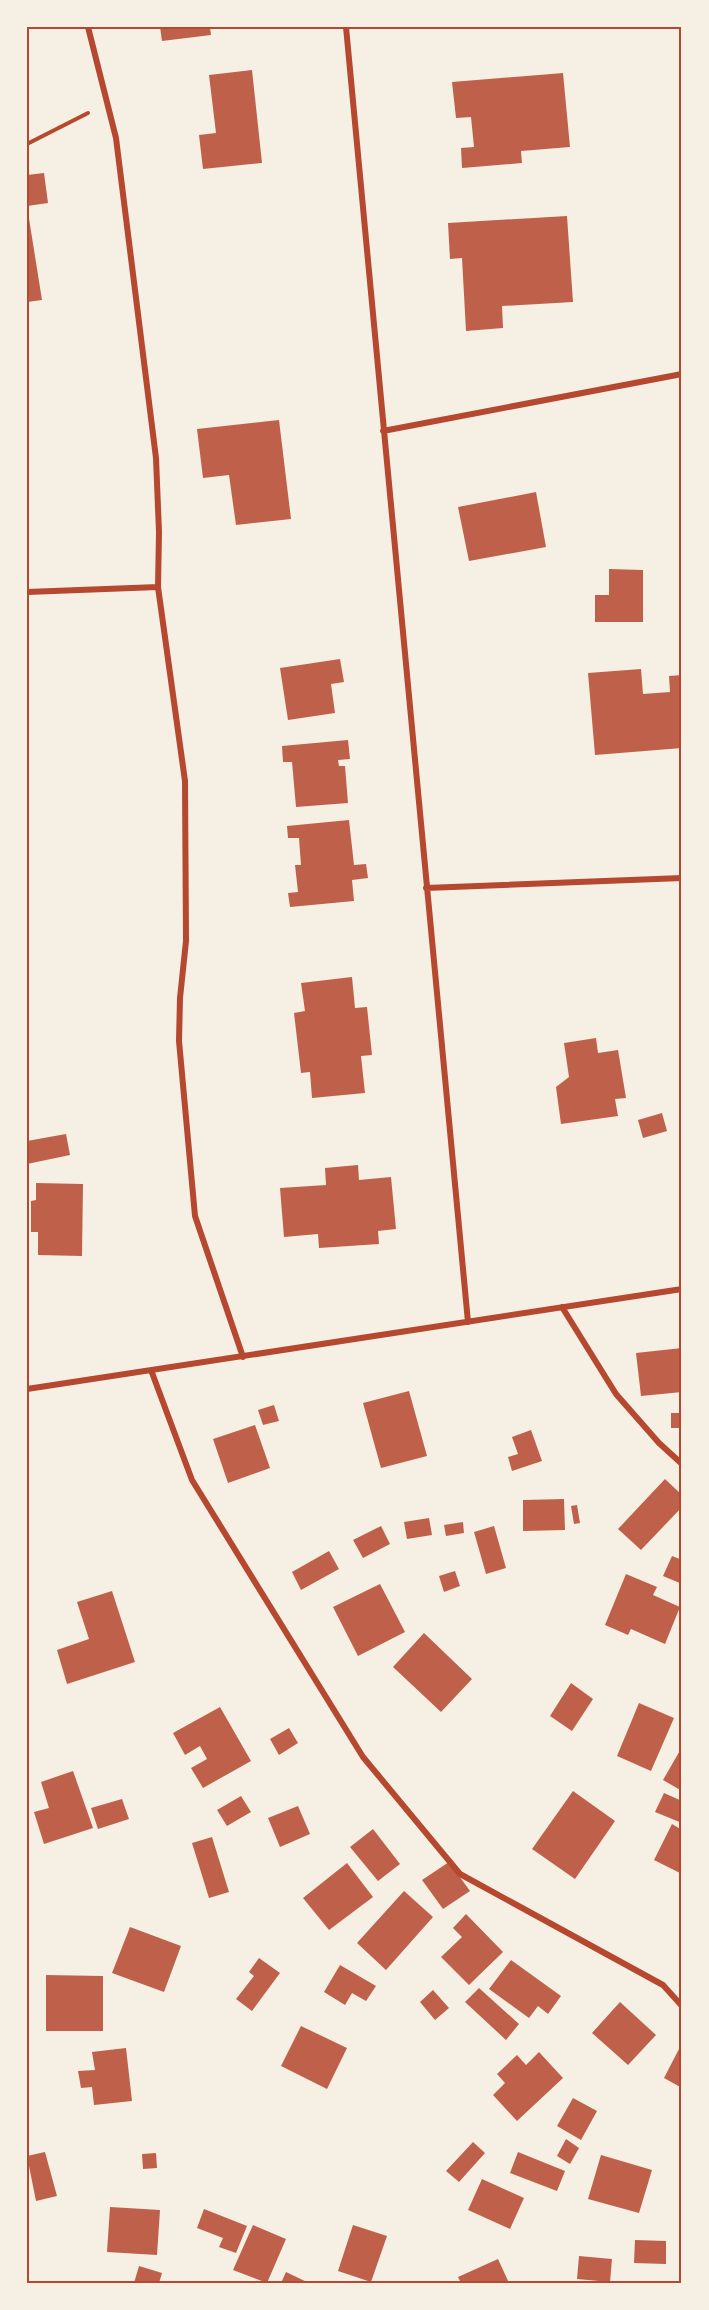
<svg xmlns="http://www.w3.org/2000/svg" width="709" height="2310" font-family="'Fira Sans',sans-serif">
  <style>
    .building { fill: #bf614a }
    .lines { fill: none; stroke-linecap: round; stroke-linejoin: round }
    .path { stroke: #b5482f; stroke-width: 4 }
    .minor { stroke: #b5482f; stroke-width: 6 }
    .neatline { fill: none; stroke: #b5482f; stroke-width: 2 }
  </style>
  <rect width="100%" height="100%" fill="#f6efe4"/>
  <path class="building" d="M160,27h50l1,8 -49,6z
    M252,70l10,93 -59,6 -4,-34 17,-2 -7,-58z
    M563,73l7,74 -49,4 1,12 -60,5 -1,-20 13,-1 -3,-30 -15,1 -4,-36z
    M44,173l4,30 -21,3v-31z
    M27,206l15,94 -15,2z
    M567,216l6,86 -71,4 1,22 -37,3 -4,-73 -12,1 -2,-36z
    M279,420l12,99 -55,6 -7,-50 -26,3 -6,-49z
    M536,492l10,55 -77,14 -11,-54z
    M609,569l34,1v52h-48v-27h14z
    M340,659l4,23 -13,2 4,29 -47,7 -8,-52z
    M641,669l2,25 27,-2 -1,-16 13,-1v73l-87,7 -7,-82z
    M348,740l2,19 -12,1 1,6h6l3,37 -52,4 -4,-45h-9l-1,-16z
    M349,820l5,45 12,-1 2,14 -16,2 2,21 -64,6 -2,-14 10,-1 -3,-27h6l-2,-27h-11l-1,-12z
    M352,977l3,31 12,-1 5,48 -11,1 4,37 -53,5 -2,-26 -9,1 -7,-60 11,-2 -4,-28z
    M596,1038l2,15 20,-3 8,48 -11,1 3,17 -57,8 -5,-37 13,-10 -5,-34z
    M662,1113l5,18 -24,7 -5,-18z
    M66,1134l4,21 -43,9v-23z
    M358,1165l1,15 32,-3 5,52 -18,2 1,13 -60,4 -1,-14 -34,3 -4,-49 46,-3 -1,-17z
    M36,1183l47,1 -1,72 -44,-1v-23h-7v-31l5,-1z
    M682,1348v44l-41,4 -5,-43z
    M409,1391l18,65 -46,12 -18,-65z
    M274,1405l5,16 -16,4 -5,-15z
    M671,1413h11v15h-11z
    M255,1425l15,43 -42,15 -15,-44z
    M531,1430l11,31 -30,10 -4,-14 10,-3 -6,-17z
    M665,1479l17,16v12l-41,43 -23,-21z
    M564,1499l1,31 -42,1v-31z
    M577,1505l3,18 -6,1 -3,-18z
    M429,1518l3,17 -25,4 -3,-17z
    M463,1522l1,11 -18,3 -2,-11z
    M381,1526l9,18 -27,14 -10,-18z
    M494,1526l12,42 -20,6 -12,-42z
    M329,1551l10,18 -38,21 -9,-18z
    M672,1556l10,4v24l-19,-8z
    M455,1571l5,15 -16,6 -5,-16z
    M626,1574l31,13 -4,8 27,12 -15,37 -34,-15 -3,6 -23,-10z
    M380,1584l25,48 -47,24 -25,-49z
    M112,1591l23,71 -68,22 -10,-34 32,-11 -12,-37z
    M424,1633l48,46 -31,33 -48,-45z
    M571,1683l22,16 -21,32 -22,-15z
    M639,1703l35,15 -23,53 -34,-15z
    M220,1707l31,54 -48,27 -12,-20 16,-9 -7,-13 -15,9 -12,-22z
    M289,1728l9,15 -19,12 -9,-16z
    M682,1747v44l-19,-11z
    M73,1771l20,57 -49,16 -10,-32 15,-4 -8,-26z
    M573,1791l42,30 -40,58 -43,-30z
    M664,1793l18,8v22l-27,-11z
    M241,1796l10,16 -24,14 -10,-16z
    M122,1799l7,20 -31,10 -7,-21z
    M298,1806l12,28 -30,13 -12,-29z
    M672,1824l10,6v44l-28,-14z
    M373,1829l27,35 -22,17 -28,-34z
    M212,1837l17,55 -20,6 -17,-55z
    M449,1862l21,29 -27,18 -21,-29z
    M347,1863l26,34 -44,33 -26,-32z
    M404,1891l29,26 -47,53 -29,-27z
    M466,1914l37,38 -34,33 -28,-28 21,-20 -9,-9z
    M130,1927l51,19 -17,46 -52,-19z
    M259,1958l21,15 -28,38 -16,-12 18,-23 -5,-4z
    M511,1960l50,36 -13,18 -10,-8 -9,12 -40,-29z
    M340,1965l36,21 -10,15 -14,-8 -7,12 -21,-13z
    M46,1975l57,1v55h-57z
    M479,1988l40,36 -13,16 -41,-38z
    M433,1990l16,18 -14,12 -15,-18z
    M620,2002l36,33 -28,30 -36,-32z
    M301,2026l46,22 -20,41 -46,-23z
    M126,2048l6,53 -38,4 -2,-18 -11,1 -3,-17 17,-1 -3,-18z
    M679,2049l3,1v38l-18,-10z
    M539,2052l24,26 -46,43 -24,-26 12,-12 -8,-9 20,-19 9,10z
    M573,2098l24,13 -16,29 -24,-14z
    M566,2139l13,9 -9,16 -13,-8z
    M473,2142l12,11 -26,29 -13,-11z
    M45,2152l12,44 -21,5 -9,-45z
    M518,2152l47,19 -8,20 -47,-18z
    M156,2153l1,15 -14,1 -1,-15z
    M601,2155l51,15 -13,43 -51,-14z
    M482,2179l42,19 -14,31 -42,-19z
    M110,2207l50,3 -3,45 -50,-3z
    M204,2209l43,17 -11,27 -17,-6 4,-9 -26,-10z
    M253,2225l33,14 -19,44 -34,-13z
    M353,2225l34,11 -16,46 -33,-11z
    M635,2240l31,1v23l-32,-1z
    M579,2256l33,3 -2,23 -33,-3z
    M498,2259l11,24h-48l-3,-6z
    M139,2266l23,7 -3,10h-25z
    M286,2272l23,11h-28z"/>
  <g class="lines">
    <path class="path" d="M27,144l61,-31"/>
    <path class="minor" d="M88,27l28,111 40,320 3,74 -1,55 27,194 1,160 -6,57 -1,43 16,175 48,141
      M346,27l122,1295
      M383,431l299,-57
      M27,592l131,-5
      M426,888l256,-10
      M562,1307l54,87 43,49 23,21
      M151,1370l41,110 171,277 97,117 203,111 19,21
      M27,1389l655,-100"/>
  </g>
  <rect width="709" height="2310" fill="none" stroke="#f6efe4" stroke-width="57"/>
  <rect x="28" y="28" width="652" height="2254" class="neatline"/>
</svg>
